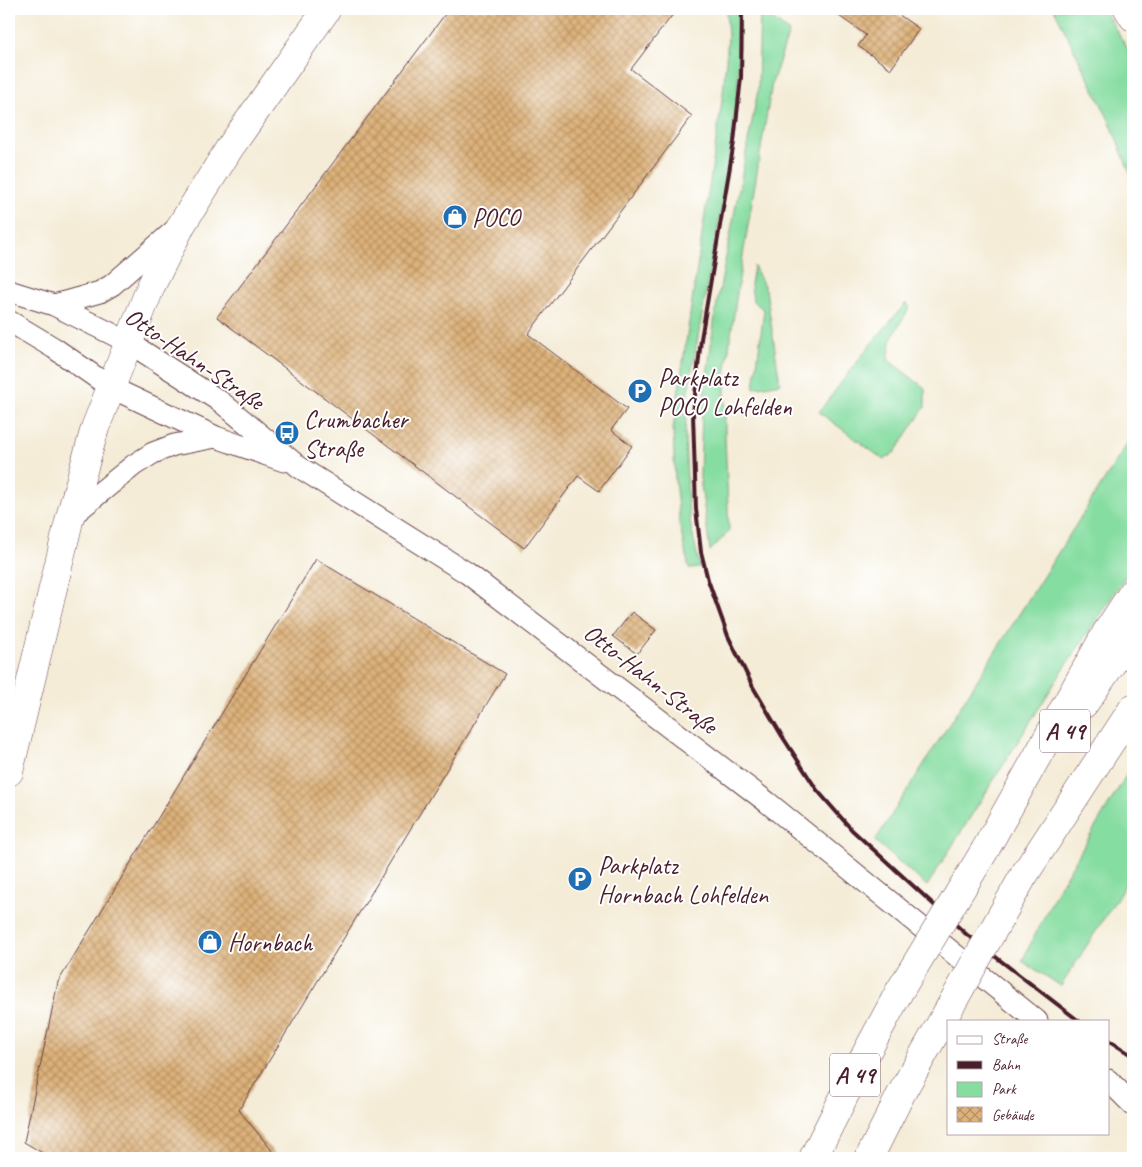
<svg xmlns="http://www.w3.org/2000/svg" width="1142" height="1167" font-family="Caveat,sans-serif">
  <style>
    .green { fill: #86dda1; stroke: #687e66 }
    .building { fill: url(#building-cross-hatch) }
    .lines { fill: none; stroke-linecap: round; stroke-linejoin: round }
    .minor-casing { stroke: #643e45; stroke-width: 23 }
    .secondary-casing { stroke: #643e45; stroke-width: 29 }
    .motorway-casing { stroke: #643e45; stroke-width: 29 }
    .minor { stroke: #fff; stroke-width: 21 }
    .secondary { stroke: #fff; stroke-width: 28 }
    .motorway { stroke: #fff; stroke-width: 28 }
    .rail { stroke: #4a1f2b; stroke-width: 4 }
    .motorway-bridge-casing { stroke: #643e45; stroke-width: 29; stroke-linecap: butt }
    .motorway-bridge { stroke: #fff; stroke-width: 28 }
    .labels { text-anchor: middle; stroke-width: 4; stroke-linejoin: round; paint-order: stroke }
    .shield { fill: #fff; stroke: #80626b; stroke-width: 1 }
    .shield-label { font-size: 24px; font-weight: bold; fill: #4a1f2b }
    .poi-label { font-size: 25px; fill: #4a1f2b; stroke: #fff; text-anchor: start }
    .street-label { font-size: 25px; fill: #4a1f2b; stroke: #fff }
  </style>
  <defs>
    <pattern id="building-cross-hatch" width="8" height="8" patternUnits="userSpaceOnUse" patternTransform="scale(1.25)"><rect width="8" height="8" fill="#ddb27a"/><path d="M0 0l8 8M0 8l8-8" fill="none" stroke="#b59064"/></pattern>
  </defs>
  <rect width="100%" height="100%" fill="#fff"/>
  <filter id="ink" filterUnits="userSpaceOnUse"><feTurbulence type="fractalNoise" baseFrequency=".02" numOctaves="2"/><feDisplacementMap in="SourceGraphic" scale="10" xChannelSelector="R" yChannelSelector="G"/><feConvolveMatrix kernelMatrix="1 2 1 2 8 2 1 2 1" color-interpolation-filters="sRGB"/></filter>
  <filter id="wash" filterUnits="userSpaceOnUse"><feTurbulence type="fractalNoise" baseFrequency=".0096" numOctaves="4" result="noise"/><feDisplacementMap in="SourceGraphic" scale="20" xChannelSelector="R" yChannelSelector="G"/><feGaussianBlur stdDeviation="1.12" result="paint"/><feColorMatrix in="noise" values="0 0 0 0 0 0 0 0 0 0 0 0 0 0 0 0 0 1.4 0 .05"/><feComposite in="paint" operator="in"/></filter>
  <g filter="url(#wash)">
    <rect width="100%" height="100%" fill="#f4ecd7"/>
    <path class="green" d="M726,9h13l-1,82 -10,81 -41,225 -2,40 3,65 3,25 9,40 -11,2 -9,-42 -5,-47 -2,-51 50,-335 5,-57z
      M760,9l29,23 -17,51 -33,196 -14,97v61l4,94 -19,20 -10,-73 2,-67 14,-102 42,-219z
      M1054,9h49l30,48v124l-23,-59z
      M754,266l12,24 14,93 -26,5 10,-78 -11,-9 -2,-17z
      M906,303l4,4 -18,30 -4,23 37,28v19l-30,45 -11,8 -65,-48 51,-67z
      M1133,435v130l-70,105 -136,216 -52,-45z
      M1133,764v109l-72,113 -39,-25 34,-68z"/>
    <g id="blocks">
      <path class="building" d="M449,9h228l-46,60 61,47 -164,218 99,75 -16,21 21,16 -33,45 -21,-15 -54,72 -307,-231z
        M829,9h62l28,20 -28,40 -33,-23 8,-11z
        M316,559l189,115 -266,436 39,48h-227l-27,-16 34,-160z
        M632,612l24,18 -19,24 -24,-18z"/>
    </g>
  </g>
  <g filter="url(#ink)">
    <use href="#blocks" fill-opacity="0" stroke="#643e45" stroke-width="1"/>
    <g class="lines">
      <defs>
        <path id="minor" d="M9,291l45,14 74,37 93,60 78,65 168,106 300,229 270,219
          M54,305l46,-13 12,-7 64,-56
          M9,321l45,27 56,39 106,50 68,24
          M70,517l64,-52 19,-12 21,-8 42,-8
          M1108,1080l25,25"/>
        <path id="secondary" d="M9,772l61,-255 25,-89 56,-142 31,-62 47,-75 98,-140"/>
        <path id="motorway" d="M1128,9l5,8
          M1084,704l49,-71
          M985,850l121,-217 27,-41
          M1024,875l109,-167
          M813,1158l49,-97 37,-69
          M869,1158l32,-64 36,-64"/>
      </defs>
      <use href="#minor" class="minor-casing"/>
      <use href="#secondary" class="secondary-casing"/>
      <use href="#motorway" class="motorway-casing"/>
      <use href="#minor" class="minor"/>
      <use href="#secondary" class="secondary"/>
      <use href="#motorway" class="motorway"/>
      <path class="rail" d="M742,9l-1,68 -7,65 -33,197 -8,75 3,95 5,43 7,28 20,56 25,51 29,49 35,54 35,40 114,104 113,87
        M1108,1040l25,16"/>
      <defs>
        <path id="motorway-bridge" d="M899,992l86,-142
          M937,1030l87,-155"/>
      </defs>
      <use href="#motorway-bridge" class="motorway-bridge-casing"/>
      <use href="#motorway-bridge" class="motorway-bridge"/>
    </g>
  </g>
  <defs>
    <symbol id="shop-disc" viewBox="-11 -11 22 22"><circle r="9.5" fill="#1f6fb2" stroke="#fff"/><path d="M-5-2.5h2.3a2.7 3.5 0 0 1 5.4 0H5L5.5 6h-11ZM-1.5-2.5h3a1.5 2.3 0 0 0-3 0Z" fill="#fff"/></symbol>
    <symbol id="parking-disc" viewBox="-11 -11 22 22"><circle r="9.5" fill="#1f6fb2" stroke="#fff"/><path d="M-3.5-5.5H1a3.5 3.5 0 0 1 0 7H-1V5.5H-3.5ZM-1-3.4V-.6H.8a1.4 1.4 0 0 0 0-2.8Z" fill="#fff"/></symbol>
    <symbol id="bus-disc" viewBox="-11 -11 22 22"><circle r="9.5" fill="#1f6fb2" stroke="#fff"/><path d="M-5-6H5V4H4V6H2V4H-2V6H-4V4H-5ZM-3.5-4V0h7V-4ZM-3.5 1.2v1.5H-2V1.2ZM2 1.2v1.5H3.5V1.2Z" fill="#fff"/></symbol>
  </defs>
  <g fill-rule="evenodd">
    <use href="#shop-disc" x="441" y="203" width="28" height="28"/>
    <use href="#parking-disc" x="626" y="377" width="28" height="28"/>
    <use href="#bus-disc" x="273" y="419" width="28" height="28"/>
    <use href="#parking-disc" x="566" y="865" width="28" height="28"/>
    <use href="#shop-disc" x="196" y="928" width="28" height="28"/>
  </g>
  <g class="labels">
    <g class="shield">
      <rect x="1040" y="709.5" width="50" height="43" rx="4"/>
      <rect x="830" y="1053.5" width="50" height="43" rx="4"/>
    </g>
    <g class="shield-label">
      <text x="1065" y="739">A 49</text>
      <text x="855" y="1083">A 49</text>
    </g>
    <g class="poi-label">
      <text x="472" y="226">POCO</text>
      <text x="658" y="386">Parkplatz<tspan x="658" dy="29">POCO Lohfelden</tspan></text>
      <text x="304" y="428">Crumbacher<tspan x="304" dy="29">Straße</tspan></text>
      <text x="598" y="874">Parkplatz<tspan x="598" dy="29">Hornbach Lohfelden</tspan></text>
      <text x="228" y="951">Hornbach</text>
    </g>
    <g class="street-label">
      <text transform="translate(195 358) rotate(34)" y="9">Otto-Hahn-Straße</text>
      <text transform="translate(651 678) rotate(38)" y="9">Otto-Hahn-Straße</text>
    </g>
  </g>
  <rect width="1142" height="1167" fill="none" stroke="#fff" stroke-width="30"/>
  <rect x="947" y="1020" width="162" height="115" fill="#ffffff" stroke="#b7a5aa"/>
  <rect x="957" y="1036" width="25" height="8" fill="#ffffff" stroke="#b7a5aa"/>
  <text x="992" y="1044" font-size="15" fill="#4a1f2b">Straße</text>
  <rect x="957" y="1061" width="25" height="8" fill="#4a1f2b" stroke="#b7a5aa"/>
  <text x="992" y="1070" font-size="15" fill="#4a1f2b">Bahn</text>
  <rect x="957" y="1082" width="25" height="15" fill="#86dda1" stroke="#b7a5aa"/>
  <text x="992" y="1094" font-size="15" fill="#4a1f2b">Park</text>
  <rect x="957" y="1107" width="25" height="15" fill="url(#building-cross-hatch)" stroke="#b7a5aa"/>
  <text x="992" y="1120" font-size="15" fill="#4a1f2b">Gebäude</text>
</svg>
